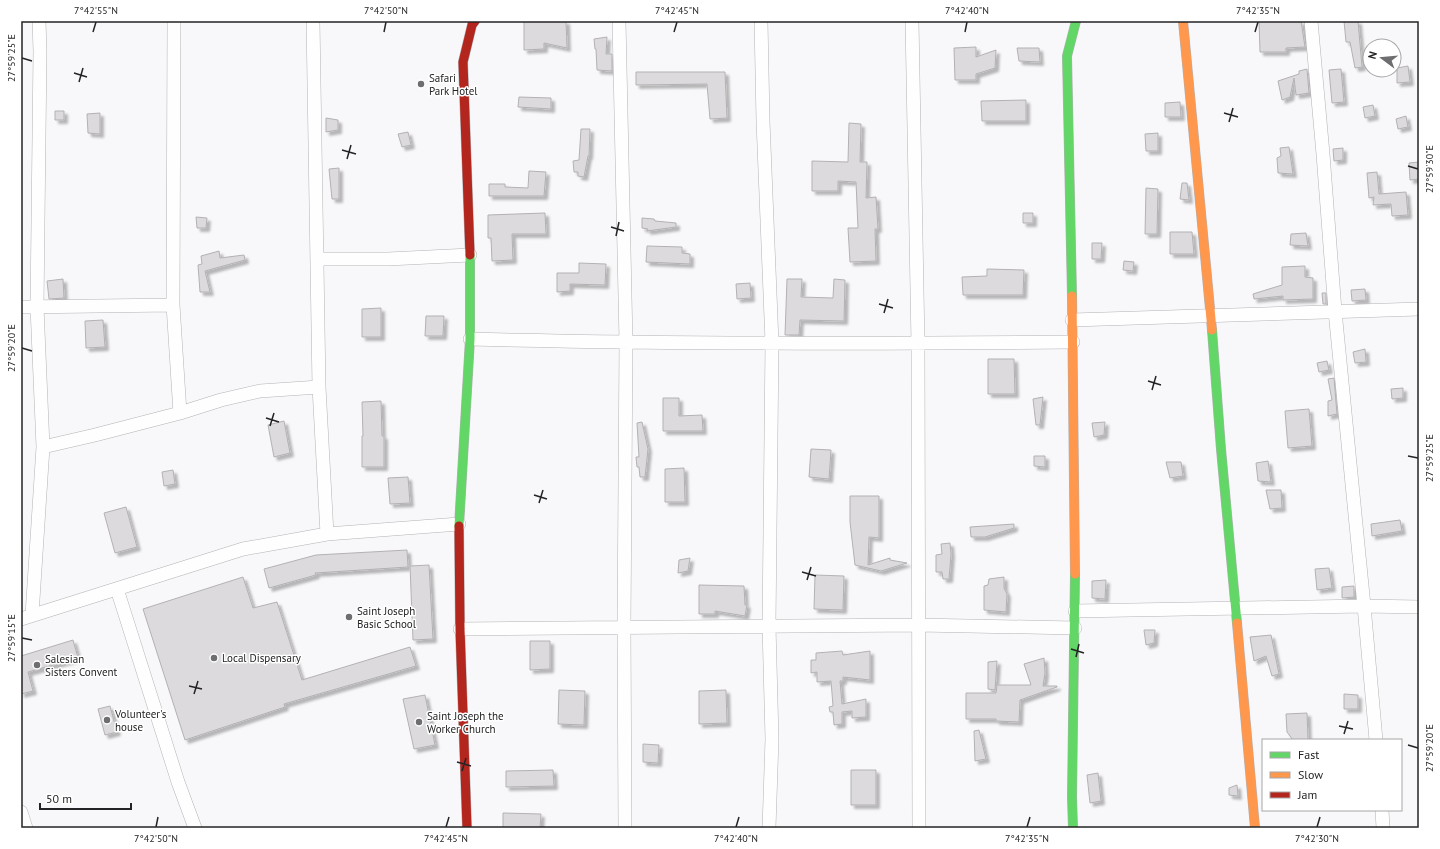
<svg xmlns="http://www.w3.org/2000/svg" width="1440" height="849" font-family="'PT Sans',sans-serif">
  <style>
    .building { fill: #dcdadc; stroke: #b3b1b3; filter: url(#shadow) }
    .lines { fill: none; stroke-linecap: round; stroke-linejoin: round }
    .street-casing { stroke: #b4b3b5; stroke-width: 14 }
    .fast-casing { stroke: #b4b3b5; stroke-width: 10 }
    .slow-casing { stroke: #b4b3b5; stroke-width: 10 }
    .jam-casing { stroke: #b4b3b5; stroke-width: 10 }
    .street { stroke: #fefefe; stroke-width: 13 }
    .fast { stroke: #63d668; stroke-width: 9 }
    .slow { stroke: #ff974d; stroke-width: 9 }
    .jam { stroke: #b3261e; stroke-width: 9 }
    .ticks { fill: none; stroke: #242325; stroke-width: 1.5 }
    .poi-dot { fill: #6e6d6f; stroke: #fff; stroke-width: 1.5 }
    .labels { text-anchor: middle; stroke-width: 3; stroke-linejoin: round; paint-order: stroke }
    .poi-label { font-size: 11px; fill: #242325; stroke: #fff; text-anchor: start }
    .neatline { fill: none; stroke: #242325; stroke-width: 1.5 }
    .ticks-label { font-size: 10px; text-anchor: middle; fill: #242325 }
  </style>
  <defs>
    <filter id="shadow"><feDropShadow dx="3.5" dy="3.5" stdDeviation="1" flood-color="#0004"/></filter>
  </defs>
  <rect width="100%" height="100%" fill="#f8f7f9"/>
  <path class="building" d="M524,21h42l1,27 -23,-5v6l-20,1z
    M1259,21h42l4,26 -19,1v4h-26z
    M1344,21h14l4,46 -7,1 -5,-26h-4z
    M607,37l-1,17h6v17l-15,-1 -1,-21h-1l-1,-10z
    M976,47v10l20,-7 -1,18 -19,6v6h-21l-1,-32z
    M1017,48h22l1,14 -21,-1z
    M1408,66l2,16 -13,1v-15z
    M1307,69l2,24 -13,2 -2,-17 -4,19 -8,3 -4,-19 21,-7v-3z
    M1341,69l3,33 -12,1 -3,-33z
    M636,72h89l2,46 -17,1 -3,-35 -71,1z
    M519,97l32,1v11l-33,-2z
    M1026,100v21h-44l-1,-20z
    M1180,102l1,15h-16v-14z
    M1373,105l2,11 -10,2 -2,-11z
    M55,111h9v9h-9z
    M100,113v21l-12,-1 -1,-19z
    M1406,116l2,11 -10,2 -2,-10z
    M326,118l12,2v10l-12,2z
    M849,123l12,1 -1,38h7l-1,36 10,-1 2,32h-3l1,32 -26,1 -2,-34h10l-2,-46 -18,-1v10h-26v-30l36,1z
    M581,129h9l-1,27h-1l-4,21 -6,-1v-4h-4l-1,-11 6,-1z
    M408,132l3,13 -9,2 -4,-13z
    M1158,133v18h-12l-1,-17z
    M1289,147l4,27 -15,-1 -1,-15 4,-2 -1,-8z
    M1343,148v12l-9,1 -1,-12z
    M1419,162v17l-9,1 -1,-17z
    M339,168v31h-7l-3,-30z
    M529,171l17,1 -2,24h-55v-12h16v3l23,1z
    M1377,172l2,22 27,-2 2,23 -16,1 -1,-12 -18,1 1,-8 -5,1 -2,-25z
    M1182,183h5l2,17 -9,-1z
    M1146,188l12,1 -1,45h-12z
    M545,213l1,21h-34l1,26 -21,1 -1,-23h-3v-23z
    M1023,213h10v10h-10z
    M196,217l11,1 -1,10h-9z
    M642,218l12,1 1,2 21,2v4l-29,4 1,-2 -6,-1z
    M1170,232h22l2,22h-24z
    M1306,233l2,13 -18,-1 1,-11z
    M1092,243h10l-1,16h-9z
    M647,246l35,1v6l8,1v10l-44,-2z
    M219,251l1,7 24,-3 1,5 -40,11 5,21h-10l-2,-27 4,-1 -1,-8z
    M1124,261l10,1 -1,9 -10,-1z
    M579,263l27,1 -1,21 -35,-1v7l-13,1v-19h22z
    M1305,266v11l8,1v21l-30,1v-4l-29,3 -1,-5 29,-9v-18z
    M987,269l37,1 -1,25h-60l-1,-18 25,-1z
    M63,279l1,19 -15,1 -2,-18z
    M787,279h15l-1,18 32,1 1,-19 11,1 -1,41 -44,-1 -1,15h-14z
    M750,283l1,15 -14,1 -1,-15z
    M1365,289l1,11 -14,1 -1,-11z
    M1322,293h4v11h-3z
    M381,308v29h-19v-28z
    M426,316h18l-1,20h-18z
    M103,320l2,27 -19,1 -1,-27z
    M1365,349l1,13 -11,1 -2,-11z
    M988,359h26l1,35h-27z
    M1327,361l2,9 -10,2 -2,-9z
    M1334,378l3,36 -9,2v-15l4,-1 -4,-21z
    M1403,388v10l-11,1 -1,-10z
    M1043,397l-3,28h-4l-3,-26z
    M663,398h16v18l23,-1 1,16h-40z
    M381,401l1,35h2v31h-22v-31h1l-1,-34z
    M1309,409l3,37 -24,2 -3,-37z
    M284,421l6,32 -16,4 -6,-32z
    M642,422l6,27 -3,28h-5l-1,-10h-2l-1,-10h3l-2,-34z
    M1105,422l-1,13 -10,2 -2,-14z
    M811,449l20,1 -2,29 -20,-2z
    M1034,456h11v11l-11,-1z
    M1268,461l3,21 -13,-1 -2,-18z
    M1166,462h15l2,14 -13,2z
    M684,468l1,34h-20v-33z
    M173,470l2,14 -11,2 -2,-14z
    M408,477l2,26 -20,1 -2,-26z
    M1266,490h15l1,18 -12,1z
    M850,496h29v42l-10,-1 -1,28 22,-7v2l17,3 -26,8 -26,-6 -5,-43z
    M126,507l11,40 -22,6 -11,-40z
    M1400,520l2,11 -30,5 -1,-12z
    M1014,524v4l-29,9h-14l-1,-10z
    M950,543l1,11 -2,25h-6l-1,-7h-6v-17l6,-1 -1,-10z
    M407,550l1,17 -93,6 1,2 -47,13 -5,-19 52,-14z
    M690,558l-2,13 -10,2 1,-13z
    M429,565l4,74 -20,1 -3,-74z
    M1329,568l3,20 -15,2 -2,-21z
    M815,575l29,1 -1,34 -29,-1z
    M243,577l10,31 24,-6 25,78 108,-33 6,19 -132,38 1,3 -100,33 -42,-131z
    M1004,577v11l3,6 -1,18 -22,-2v-24l4,-1 1,-6z
    M1106,580l-1,19 -13,-1v-17z
    M699,585l45,1 1,19h2l-2,11 -30,-5v3h-16z
    M1354,586v11l-12,1v-11z
    M1144,630h11l-1,13 -8,2z
    M1271,635l8,39 -7,2 -6,-20 -12,5 -4,-24z
    M73,640l5,18 -50,14 5,19 -12,3v-38z
    M530,641h20v28l-20,1z
    M842,651l1,4 27,-4v29l-27,-3v4h-3l2,23 24,-5v18l-14,1v-7l-10,1v12l-8,1 -1,-13h-3l-1,-5 4,-1 -2,-25 -14,1v-10l-6,1v-13h5v-7z
    M1044,658l1,15 -2,13h14v1l-37,13 -1,22 -23,-1v-2h-30v-26h30l1,-8h34l-7,-21z
    M997,661l-2,29 -7,-1v-27z
    M559,690l26,1 -1,34 -26,-1z
    M726,690l1,33 -28,1v-33z
    M1344,694l14,1v14h-14z
    M425,695l10,50 -21,4 -11,-50z
    M110,706l7,26 -12,3 -7,-26z
    M1307,713l1,27h-15l-6,-8 -1,-18z
    M979,730l7,29 -11,2 -1,-30z
    M643,744l16,1 -1,18 -15,-1z
    M553,770l1,16 -48,1v-16z
    M851,770h25v35h-25z
    M1098,773l3,28 -11,2 -3,-28z
    M1237,785l1,11 -9,-1v-7z
    M503,813l38,1 -1,14h-37z"/>
  <g class="lines">
    <defs>
      <path id="street" d="M174,21l-1,284 7,108
        M313,21l6,366 8,147
        M619,21l7,321 -2,285 1,201
        M761,21l2,100 9,222 -3,283 3,113 -3,89
        M912,21l6,323 1,484
        M1311,21l12,133 12,157 29,295 12,134
        M317,259h71l82,-4
        M21,307l152,-2
        M1072,320l347,-11
        M470,339c201,5 402,5 603,3
        M43,447l52,-12 85,-22 41,-13 39,-9 59,-4
        M117,589l61,193 17,46
        M1075,611l289,-5 55,1
        M32,615l11,-168 -6,-140 3,-256 -1,-30
        M21,619l222,-70 84,-15 132,-10
        M460,629l459,-4 156,3
        M1382,810l1,18
        M21,812l5,16"/>
      <path id="fast" d="M1072,296l-5,-240 9,-35
        M1212,330l9,119 16,174
        M459,526l11,-187v-84
        M1073,828l-1,-31 3,-223"/>
      <path id="slow" d="M1183,21l29,309
        M1072,296l3,278
        M1237,623l18,205"/>
      <path id="jam" d="M470,255l-7,-193 9,-37 3,-4
        M459,526l1,103 7,199"/>
    </defs>
    <use href="#street" class="street-casing"/>
    <use href="#fast" class="fast-casing"/>
    <use href="#slow" class="slow-casing"/>
    <use href="#jam" class="jam-casing"/>
    <use href="#street" class="street"/>
    <use href="#fast" class="fast"/>
    <use href="#slow" class="slow"/>
    <use href="#jam" class="jam"/>
  </g>
  <path class="ticks" d="M93,32l3,-10M384,32l2,-10M674,32l3,-10M965,32l2,-10M1255,32l3,-10M22,58l10,3M74,73l13,4M79,82l4,-14M1224,113l14,4M1229,122l4,-14M342,150l14,4M347,159l4,-14M1408,166l10,3M611,227l13,4M616,236l3,-14M879,304l14,4M884,313l4,-14M22,348l10,3M1148,381l13,4M1152,390l4,-14M266,418l13,4M270,426l4,-13M1408,456l10,2M534,495l13,4M539,503l4,-13M802,572l14,4M807,580l4,-13M22,638l10,2M1071,649l13,4M1076,657l3,-13M189,686l13,3M194,694l4,-13M1339,726l14,3M1344,734l4,-13M1408,745l10,3M457,762l14,4M462,771l4,-13M156,827l2,-10M446,827l3,-10M736,827l3,-10M1027,827l3,-10M1317,827l3,-10"/>
  <g class="poi-dot">
    <circle cx="421" cy="84" r="4"/>
    <circle cx="349" cy="617" r="4"/>
    <circle cx="214" cy="658" r="4"/>
    <circle cx="37" cy="665" r="4"/>
    <circle cx="107" cy="720" r="4"/>
    <circle cx="419" cy="722" r="4"/>
  </g>
  <g class="labels">
    <g class="poi-label">
      <text x="429" y="82">Safari<tspan x="429" dy="13">Park Hotel</tspan></text>
      <text x="357" y="615">Saint Joseph<tspan x="357" dy="13">Basic School</tspan></text>
      <text x="222" y="662">Local Dispensary</text>
      <text x="45" y="663">Salesian<tspan x="45" dy="13">Sisters Convent</tspan></text>
      <text x="115" y="718">Volunteer's<tspan x="115" dy="13">house</tspan></text>
      <text x="427" y="720">Saint Joseph the<tspan x="427" dy="13">Worker Church</tspan></text>
    </g>
  </g>
  <rect width="1440" height="849" fill="none" stroke="#ffffff" stroke-width="44"/>
  <rect x="1262" y="739" width="140" height="72" fill="#ffffff" stroke="#a7a7a8"/>
  <rect x="1270" y="752" width="20" height="6" fill="#63d668" stroke="#a7a7a8"/>
  <text x="1298" y="759" font-size="12" fill="#242325">Fast</text>
  <rect x="1270" y="772" width="20" height="6" fill="#ff974d" stroke="#a7a7a8"/>
  <text x="1298" y="779" font-size="12" fill="#242325">Slow</text>
  <rect x="1270" y="792" width="20" height="6" fill="#b3261e" stroke="#a7a7a8"/>
  <text x="1298" y="799" font-size="12" fill="#242325">Jam</text>
  <g transform="translate(1382 58) rotate(286)"><circle r="19" fill="#ffffff" stroke="#a7a7a8"/>
  <path d="M0-3L7 15L0 10L-7 15Z" fill="#6e6d6f"/>
  <text y="-6" font-size="11" font-weight="bold" text-anchor="middle" fill="#242325">N</text>
  </g>
  <path d="M40 803v6h91v-6" fill="none" stroke="#242325" stroke-width="2"/>
  <text x="46" y="803" font-size="12" fill="#242325" stroke="#ffffff" stroke-width="3" paint-order="stroke">50 m</text>
  <rect x="22" y="22" width="1396" height="805" class="neatline"/>
  <g class="ticks-label">
    <text x="96" y="14">7°42'55"N</text>
    <text x="386" y="14">7°42'50"N</text>
    <text x="677" y="14">7°42'45"N</text>
    <text x="967" y="14">7°42'40"N</text>
    <text x="1258" y="14">7°42'35"N</text>
    <text transform="translate(11 58) rotate(-90)" y="4">27°59'25"E</text>
    <text transform="translate(1429 169) rotate(-90)" y="4">27°59'30"E</text>
    <text transform="translate(11 348) rotate(-90)" y="4">27°59'20"E</text>
    <text transform="translate(1429 458) rotate(-90)" y="4">27°59'25"E</text>
    <text transform="translate(11 638) rotate(-90)" y="4">27°59'15"E</text>
    <text transform="translate(1429 748) rotate(-90)" y="4">27°59'20"E</text>
    <text x="156" y="842">7°42'50"N</text>
    <text x="446" y="842">7°42'45"N</text>
    <text x="736" y="842">7°42'40"N</text>
    <text x="1027" y="842">7°42'35"N</text>
    <text x="1317" y="842">7°42'30"N</text>
  </g>
</svg>
